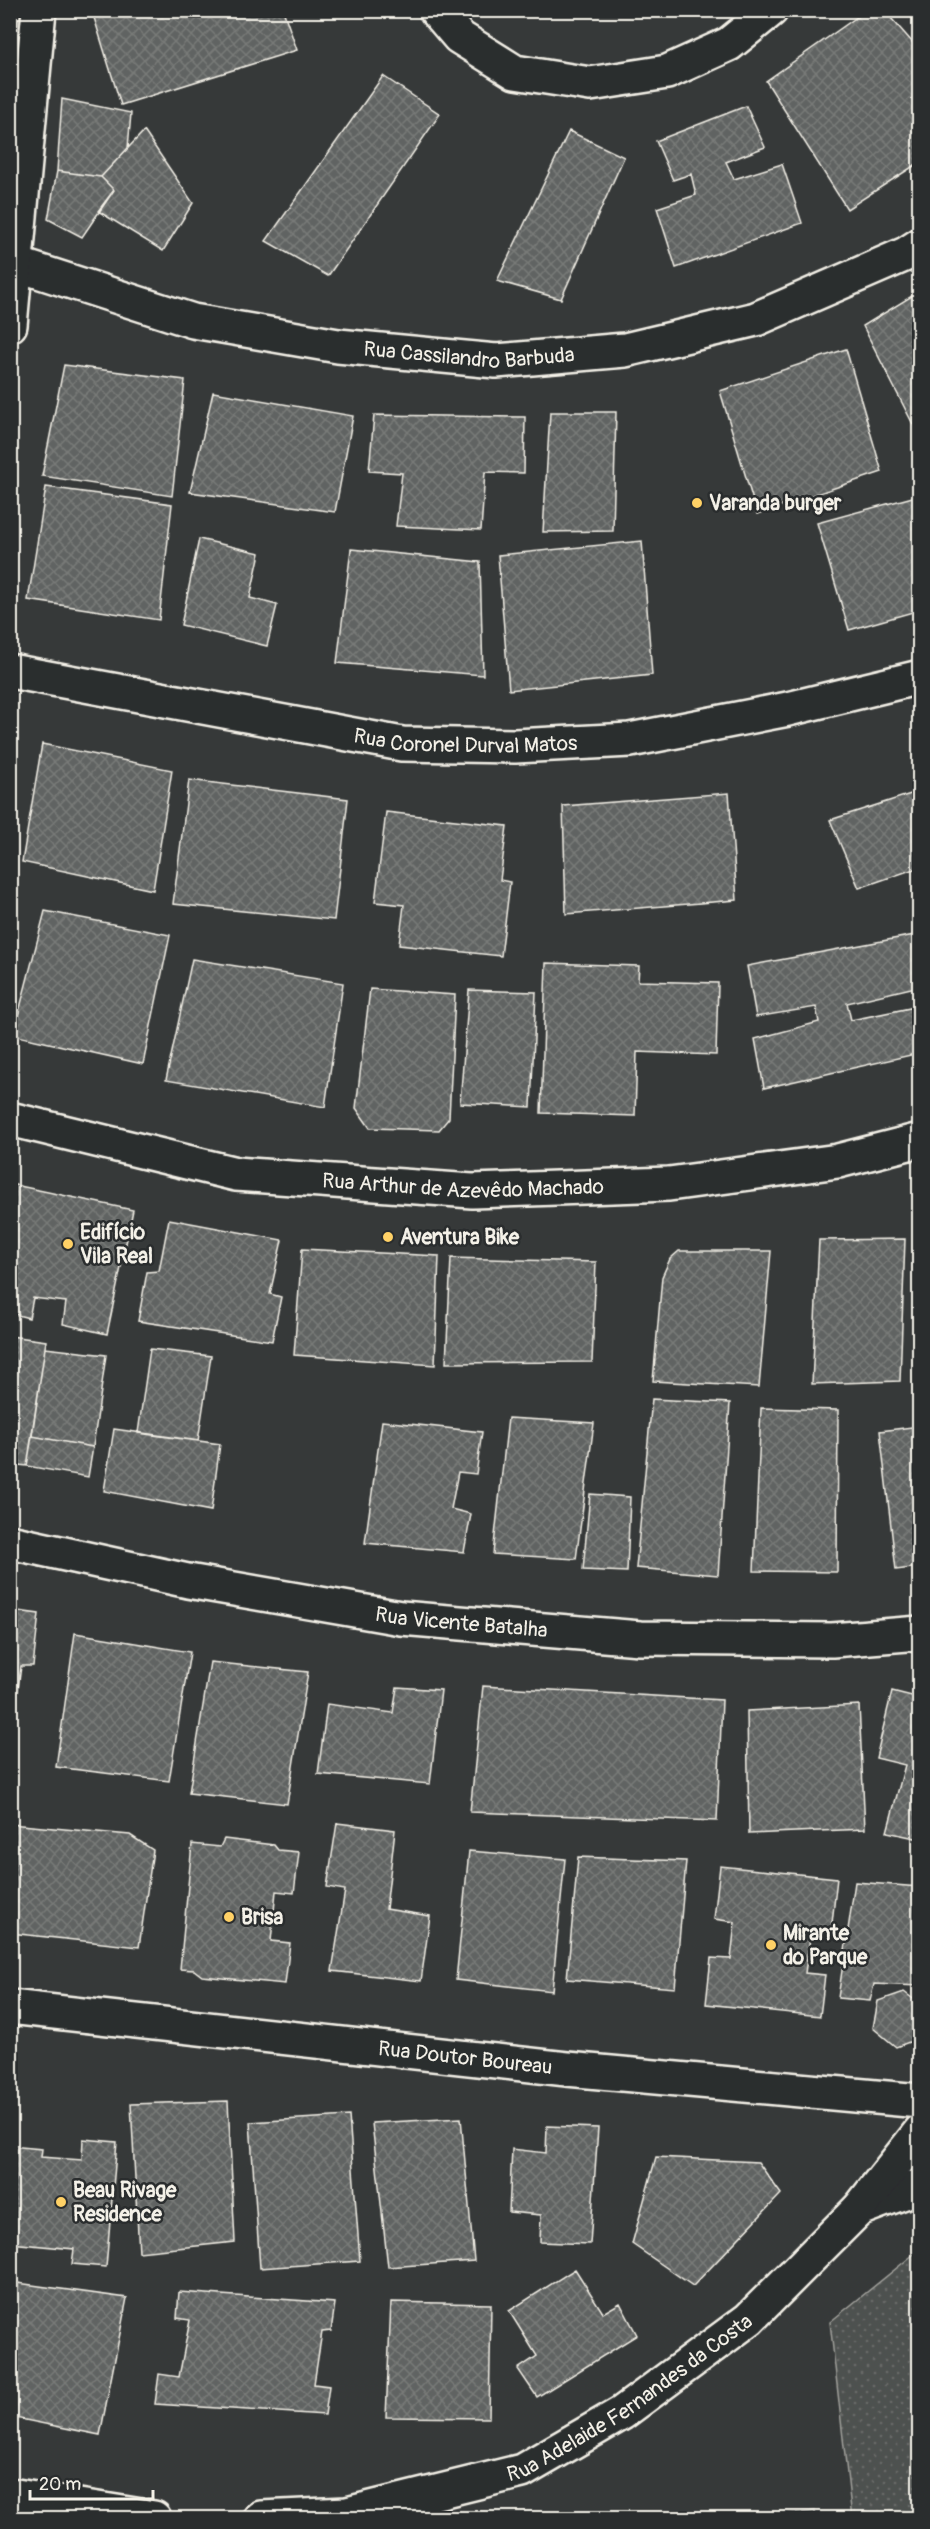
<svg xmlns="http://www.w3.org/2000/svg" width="930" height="2529" font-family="Pangolin,sans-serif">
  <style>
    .grass { fill: #4e514f; stroke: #a1a19c; stroke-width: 1.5 }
    .park { fill: url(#park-dots); stroke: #a1a19c; stroke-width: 1.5 }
    .building { fill: url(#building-cross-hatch); stroke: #f4f1e8; stroke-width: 1.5 }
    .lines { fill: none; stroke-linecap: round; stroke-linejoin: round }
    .minor-casing { stroke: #f4f1e8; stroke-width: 38 }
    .minor { stroke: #2a2d2e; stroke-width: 33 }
    .poi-dot { fill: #ffd166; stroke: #2a2d2e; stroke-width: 2 }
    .labels { text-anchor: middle; stroke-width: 5; stroke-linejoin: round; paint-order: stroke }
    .street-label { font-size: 21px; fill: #f4f1e8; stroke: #2a2d2e }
    .poi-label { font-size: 21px; font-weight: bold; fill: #f4f1e8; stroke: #2a2d2e; text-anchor: start }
  </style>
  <defs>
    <pattern id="park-dots" width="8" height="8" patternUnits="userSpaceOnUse" patternTransform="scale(1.5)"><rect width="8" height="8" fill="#4e514f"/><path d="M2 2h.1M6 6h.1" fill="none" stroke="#686a68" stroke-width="1.8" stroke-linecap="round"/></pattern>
    <pattern id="building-cross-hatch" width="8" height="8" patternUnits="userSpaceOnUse" patternTransform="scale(1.5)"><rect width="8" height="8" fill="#616362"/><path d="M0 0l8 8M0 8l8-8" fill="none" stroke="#787a78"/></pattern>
  </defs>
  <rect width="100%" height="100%" fill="#363939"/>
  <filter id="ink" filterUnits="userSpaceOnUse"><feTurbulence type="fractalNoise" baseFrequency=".0167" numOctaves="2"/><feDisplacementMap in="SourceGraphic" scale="12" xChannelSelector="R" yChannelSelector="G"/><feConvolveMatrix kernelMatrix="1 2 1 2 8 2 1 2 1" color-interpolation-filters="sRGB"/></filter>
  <g filter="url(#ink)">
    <path class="grass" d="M815,2511v7h-61z"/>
    <path class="park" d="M919,2250v268h-67l-22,-196z"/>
    <path class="building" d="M283,10l14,40 -176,55 -29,-94z
      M867,10h17l36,41v111l-73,47 -81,-128z
      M383,76l57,38 -112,162 -62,-35z
      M62,99l69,14 -3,35 -27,29 -44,-6z
      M746,106l19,41 -39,15 8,17 48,-15 20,59 -126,45 -19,-60 39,-13 -5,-21 -18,6 -17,-39z
      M144,131l49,72 -30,48 -65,-40 16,-21 -13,-13z
      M569,131l55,26 -63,142 -64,-18z
      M57,171l44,6 13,13 -32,47 -34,-18z
      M920,291v147l-57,-112z
      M846,349l36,123 -125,42 -37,-123z
      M64,365l121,15 -13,116 -130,-20z
      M213,392l140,24 -18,96 -145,-20z
      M550,412h66l-3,119 -70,1z
      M374,415l151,2 -1,56 -39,-1 -4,58 -85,-4 6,-53 -33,-2z
      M46,487l126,17 -13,116 -131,-20z
      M920,495v115l-71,20 -32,-107z
      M199,539l61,14 -10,45 27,7 -10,41 -86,-21z
      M642,541l10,134 -143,15 -11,-135z
      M351,549l129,13 3,113 -146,-12z
      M42,744l130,26 -19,120 -131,-28z
      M189,780l159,19 -14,121 -161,-16z
      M920,791v76l-61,21 -29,-68z
      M729,793l8,107 -171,14 -3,-108z
      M386,812l121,14 -7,54 10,2 -9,74 -102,-11 5,-40 -29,-3z
      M45,911l125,24 -27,129 -130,-29z
      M915,935l5,51 -73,17 4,17 69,-14v47l-156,35 -9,-49 64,-17 -3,-15 -60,10 -9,-51z
      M192,959l151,24 -18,124 -159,-27z
      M546,963l93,3 -1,15 80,2 -2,72 -79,-3 -2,64 -94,-3z
      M370,989l85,6 -6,123 -10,12 -69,-2 -14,-20z
      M469,990l67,2 -5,115 -71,-4z
      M10,1184l123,26 -26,124 -44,-10 3,-22 -33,-4 -4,20 -19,-5z
      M169,1219l113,21 -12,54 11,3 -9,44 -134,-20 9,-49 12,-1z
      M905,1239l-5,142 -88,3 7,-144z
      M302,1249l137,7 -4,109 -141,-10z
      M679,1251h92l-12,136 -106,-6 9,-104 8,-18z
      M451,1258l145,4 -4,100 -146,1z
      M10,1336l36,5 -19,125 -17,-2z
      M45,1348l61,7 -13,92 -61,-11z
      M150,1349l61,7 -13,85 -60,-8z
      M652,1399l78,4 -12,172 -82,-7z
      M761,1408l77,2 -1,162 -83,-1z
      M508,1418l86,5 -18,136 -83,-5z
      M382,1421l100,11 -6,42 -18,-2 -7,37 20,5 -7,38 -99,-9z
      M920,1426v141l-24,3 -16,-139z
      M114,1429l106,15 -9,67 -107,-20z
      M32,1436l61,11 -5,30 -61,-11z
      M590,1494l40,3 -3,75 -44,-2z
      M10,1610l29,4 -6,52h-12l-11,86z
      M75,1633l115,19 -21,129 -113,-14z
      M210,1662l98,10 -21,132 -98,-11z
      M483,1686l239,14 -5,121 -247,-9z
      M397,1687l44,3 -11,94 -112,-10 9,-70 66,9z
      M892,1691l28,7v141l-33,-7 18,-67 -29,-7z
      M859,1705l6,124 -116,5 -2,-123z
      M337,1823l58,7 -9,79 44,7 -9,65 -89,-10 13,-81 -18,-3z
      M10,1824l120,11 23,15 -14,97 -129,-14z
      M224,1839l50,6 4,5 21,2 -5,41 -18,-2 -5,50 19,2 -5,41 -83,-8 -8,-6 -14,-1 12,-125 28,3z
      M469,1851l96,8 -13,132 -96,-11z
      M578,1857l108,4 -11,127 -108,-9z
      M720,1866l117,12 -6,54 -20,-2 -6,43 20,2 -5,41 -114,-12 5,-46 20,1 4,-37 -21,-3z
      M855,1882l65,5v99l-46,-2 -4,17 -32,-3z
      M904,1992l16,12v34l-24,9 -23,-19 5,-27z
      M228,2101l7,141 -96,10 -8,-148z
      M349,2116l11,145 -100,7 -10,-146z
      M461,2118l13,143 -86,6 -16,-144z
      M547,2126l51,2 -8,116 -50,-2 1,-27 -32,-3 3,-63 34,4z
      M83,2139l34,3 -11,125 -34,-3 2,-15 -64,-6v-97l32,3 -1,8 41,3z
      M656,2157l102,5 23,32 -88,92 -61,-42z
      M575,2269l28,44 17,-10 17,32 -100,62 -19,-28 19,-13 -28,-45z
      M10,2282l117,16 -27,137 -90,-18z
      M179,2292l156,11 -4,28 -9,1 -8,52 15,2 -4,29 -170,-11 4,-30 20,3 11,-57 -13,-2z
      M391,2302l100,2 -2,114 -103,-1z"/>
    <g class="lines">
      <defs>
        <g id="minor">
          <path d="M436,10l23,27 56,35 75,12 77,-12 62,-28 42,-34"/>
          <path id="s1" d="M10,262l183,59 145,25 158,15 129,-11 131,-31 150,-65 14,-9"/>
          <path d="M10,325l29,-315"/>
          <path id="s2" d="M10,671l392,73 113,2 115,-6 158,-31 132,-32"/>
          <path id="s3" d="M10,1119l226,55 236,17 197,-7 169,-23 82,-21"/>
          <path id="s4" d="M10,1542l178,39 213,37 239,20 192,2 88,-7"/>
          <path id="s5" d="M10,2007l557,62 353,32"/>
          <path d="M859,2209l61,-23"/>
          <path d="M10,2495l144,23"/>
          <path id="s6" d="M261,2518l86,-4 175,-43 100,-58 127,-94 110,-110 61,-77"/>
        </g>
      </defs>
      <use href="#minor" class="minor-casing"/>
      <use href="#minor" class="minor"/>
    </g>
  </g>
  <g class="poi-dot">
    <circle cx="697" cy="503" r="6"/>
    <circle cx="388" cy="1237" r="6"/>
    <circle cx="68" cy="1244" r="6"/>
    <circle cx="229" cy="1917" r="6"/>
    <circle cx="771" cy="1945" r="6"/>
    <circle cx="61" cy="2202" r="6"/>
  </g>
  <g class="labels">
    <g class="street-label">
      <text dy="7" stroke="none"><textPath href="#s1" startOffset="471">Rua Cassilandro Barbuda</textPath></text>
      <text dy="7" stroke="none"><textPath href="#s2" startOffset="462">Rua Coronel Durval Matos</textPath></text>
      <text dy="7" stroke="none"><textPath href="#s3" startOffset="460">Rua Arthur de Azevêdo Machado</textPath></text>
      <text dy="7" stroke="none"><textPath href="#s4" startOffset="459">Rua Vicente Batalha</textPath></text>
      <text dy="7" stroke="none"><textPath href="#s5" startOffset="458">Rua Doutor Boureau</textPath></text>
      <text dy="7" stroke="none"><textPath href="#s6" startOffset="396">Rua Adelaide Fernandes da Costa</textPath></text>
    </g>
    <g class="poi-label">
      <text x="709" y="510">Varanda burger</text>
      <text x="80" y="1239">Edifício<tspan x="80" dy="24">Vila Real</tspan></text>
      <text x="400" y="1244">Aventura Bike</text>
      <text x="241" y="1924">Brisa</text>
      <text x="783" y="1940">Mirante<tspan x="783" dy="24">do Parque</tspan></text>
      <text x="73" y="2197">Beau Rivage<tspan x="73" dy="24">Residence</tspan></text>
    </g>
  </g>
  <rect width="930" height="2529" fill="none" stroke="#2a2d2e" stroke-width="36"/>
  <rect x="18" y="18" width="894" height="2493" fill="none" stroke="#f4f1e8" stroke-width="2" filter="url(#ink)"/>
  <path d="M30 2490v9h123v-9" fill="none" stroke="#f4f1e8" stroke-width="3"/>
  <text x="39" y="2490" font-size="18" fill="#f4f1e8" stroke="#2a2d2e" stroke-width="4.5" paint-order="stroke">20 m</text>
</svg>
